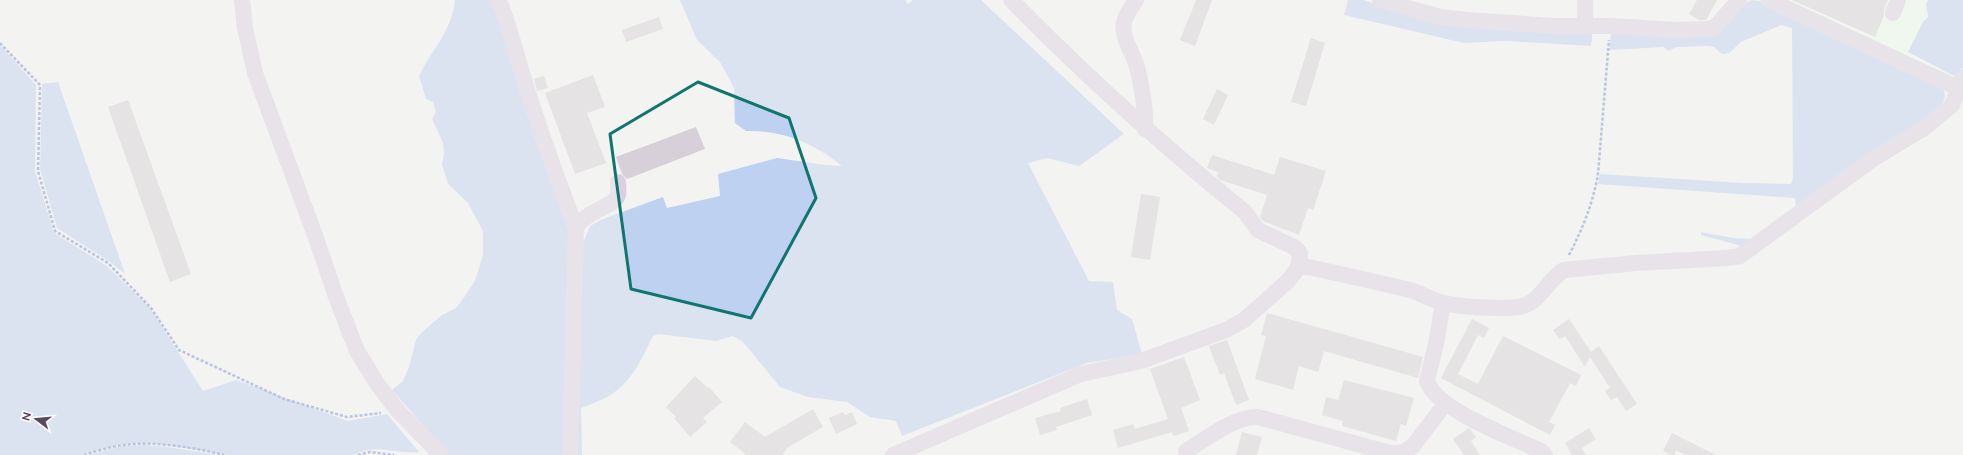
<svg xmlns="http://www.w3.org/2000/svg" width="1963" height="455" font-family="Raleway,sans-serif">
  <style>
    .commercial { fill: #ecfdeb }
    .green { fill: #bfd1f1 }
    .building { fill: #d7d0d8 }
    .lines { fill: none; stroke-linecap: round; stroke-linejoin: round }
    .path { stroke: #768cd0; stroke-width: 2.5; stroke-dasharray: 3 2; stroke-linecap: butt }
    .minor { stroke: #dccfe1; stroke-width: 16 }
    .marked { fill: none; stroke: #0f766e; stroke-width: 3; stroke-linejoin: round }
  </style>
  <rect width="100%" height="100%" fill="#f3f3f1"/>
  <path class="commercial" d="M1778,0h185v69l-12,11z"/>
  <path class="green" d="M455,0h37l77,225 -4,230h-116l-57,-65 11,-9 6,-14 7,-27 5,-7 21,-18 14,-7 9,-12 10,-15 8,-26v-24l-15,-28 -20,-19 -6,-20 2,-10 -1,-11 -11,-24 4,-7 -3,-10 -7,-3 -7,-23c13,-27 33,-45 36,-76z
    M680,0h225l3,4 5,-4h68l143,134 -45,32 -32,-8 -19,5 61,118 24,1 4,28 15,9 10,35 -55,9 -185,73 -6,-15 -26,-4 -23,-15 -39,-5 -28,-10 -37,-45 -10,-6 -17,5 -58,-7 -5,2c-11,22 -20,44 -41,58 -9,6 -21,10 -31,14l1,47h-6l7,-212 7,-17 13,-7 60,-22 4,11 53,-12 -2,-22 59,-16 48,7 17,1c-28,-23 -59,-36 -96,-35l-11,-8 -1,-35 -14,-26 -23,-22z
    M1348,0h15l37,11 193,17 -2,18 -85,-5 -42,2 -120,-28z
    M1751,0l15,2 178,87 1,9 -5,9 -191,141 -48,-13v-3l32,6 19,1 44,-31 -1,-10 -197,-14 2,-10 143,9 48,1 2,-5 -1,-151 -11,-3 -40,17 -12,11 -7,1 -8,-7 -6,-1 -31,1 -9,4 -4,-4 -55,3 3,-22 110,2 20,-24z
    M1928,0h35v67l-9,9 -46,-24 15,-30 5,-5 -2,-13z
    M0,45l36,40 -1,86 19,62 53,33 43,42 53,83 33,-11 112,41 39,-7 32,38c-18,3 -45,-9 -65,3h-126l-60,-10 -23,-2 -23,1 -42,11h-80z
    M58,82l67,192 -15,-12 -53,-34 -17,-59 2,-85z
    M145,445l23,2 51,8h-131l34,-9z"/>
  <path class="building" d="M1196,0h16l-17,46 -15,-6z
    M1697,0h20l-11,20h-7l-10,-6z
    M1792,0h96l-4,10v6l-9,21z
    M659,17l4,12 -37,13 -4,-12z
    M1311,38l14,5 -19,63 -15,-4z
    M593,75l12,32 -18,6 19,50 -31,11 -30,-81z
    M544,76l4,12 -11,3 -3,-12z
    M1217,89l11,6 -14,30 -11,-6z
    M128,100l63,174 -21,8 -62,-175z
    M696,127l9,22 -78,30 -5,-5 -6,-17z
    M1212,155l62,20 6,-18 46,14 -13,39 -5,-2 -9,27 -36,-14 -3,-4 7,-22 -47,-15 -3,-4 1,-4 -11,-4z
    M1141,194l19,3 -10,63 -19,-3z
    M1267,313l156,44 -5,21 -94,-27 -6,21 -19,-6 -6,24 -38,-11 11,-43 -5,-1z
    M1472,319l17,9 -5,10 -6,-3 -20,39 20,10 25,-48 78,39 -5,11 -6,-3 -8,15 -13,24 6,3 -5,10 -109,-57z
    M1569,319l22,33 8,-6 38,58 -11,7 -9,-14 -6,3 -6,-9 5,-3 -20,-31 -5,10 -20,-31 -6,3 -6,-9z
    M1227,340l22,60 -13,5 -12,-32 -4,2 -11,-29z
    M1184,357l16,43 -19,8 8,23 -15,5 -2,-4 -54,16 -5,-18 20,-6 2,5 33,-10 -18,-50z
    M695,376l13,12 1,-1 13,15 -19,16 4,4 -17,15 -16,-19 2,-1 -10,-10z
    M1344,380l70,18 -8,28 -5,-2 -5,17 -54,-15 1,-5 -21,-6 4,-18 12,3z
    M1087,399l5,16 -36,12 1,3 -17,5 -5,-17 26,-7 -1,-3z
    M813,409l10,18 -35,20 -6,8h-35l-17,-13 15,-20 20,15z
    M843,412l2,3 7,-3 5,12 -21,10 -7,-16z
    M1469,428l7,9 -5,4 9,14h-16l-11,-16z
    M1589,428l7,11 -14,9 4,7h-14l-7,-12z
    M1242,432l20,5 -5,18h-21z
    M1672,433l44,22h-30l-10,-5 -2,5h-3l-8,-4z"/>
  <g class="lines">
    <path class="path" d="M0,43l40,42 -2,86 17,60 53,32 43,45 28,42 105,49 63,18 34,-4
      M1569,255c14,-27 24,-52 29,-81l11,-134
      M84,455c12,-4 26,-8 39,-10 32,-4 69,2 101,10
      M358,455l12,-3 24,3"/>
    <path class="minor" d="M242,0l3,28 10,45 61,165 19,56 22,57 21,34 21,27 42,43
      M499,0c10,25 16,50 24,76 15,51 34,102 53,152
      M1136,0c-4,6 -9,13 -11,19 -6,16 8,33 12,48 5,20 9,41 8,62
      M1380,0l60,17 27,3 86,6h57l66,4 34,-1 6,-3 23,-26
      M1769,0l189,88
      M1893,13l5,-13
      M1585,24v-24
      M1299,265c37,8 74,16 111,25 11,3 22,11 34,13 14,4 66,7 79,3 19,-6 24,-26 41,-36l72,-7 91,-5 13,-2 133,-97 53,-32 26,-22 11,-28
      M1443,303l-6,36 -10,42c9,29 87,57 114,70l4,4
      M1186,451c20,-12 49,-35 72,-34l132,36h12l11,-7 32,-42
      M570,455l6,-227c10,-18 39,-21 42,-33 1,-4 0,-10 0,-13
      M893,455l188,-81 60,-13 85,-31 18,-10 44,-39 10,-13 2,-15 -6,-6 -36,-17 -13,-18c-82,-66 -160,-137 -234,-212"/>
  </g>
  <path d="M0 0H1963V455H0ZM698,82l91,36 27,80 -65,120 -120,-29 -21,-155z" fill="#f3f3f1" fill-opacity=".55" fill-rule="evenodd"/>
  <path class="marked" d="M698,82l91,36 27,80 -65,120 -120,-29 -21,-155z"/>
  <g transform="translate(36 419) rotate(286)" stroke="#ffffff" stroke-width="3" paint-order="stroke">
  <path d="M0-3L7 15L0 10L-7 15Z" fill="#59485f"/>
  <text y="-6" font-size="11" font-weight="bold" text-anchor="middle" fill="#59485f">N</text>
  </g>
</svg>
